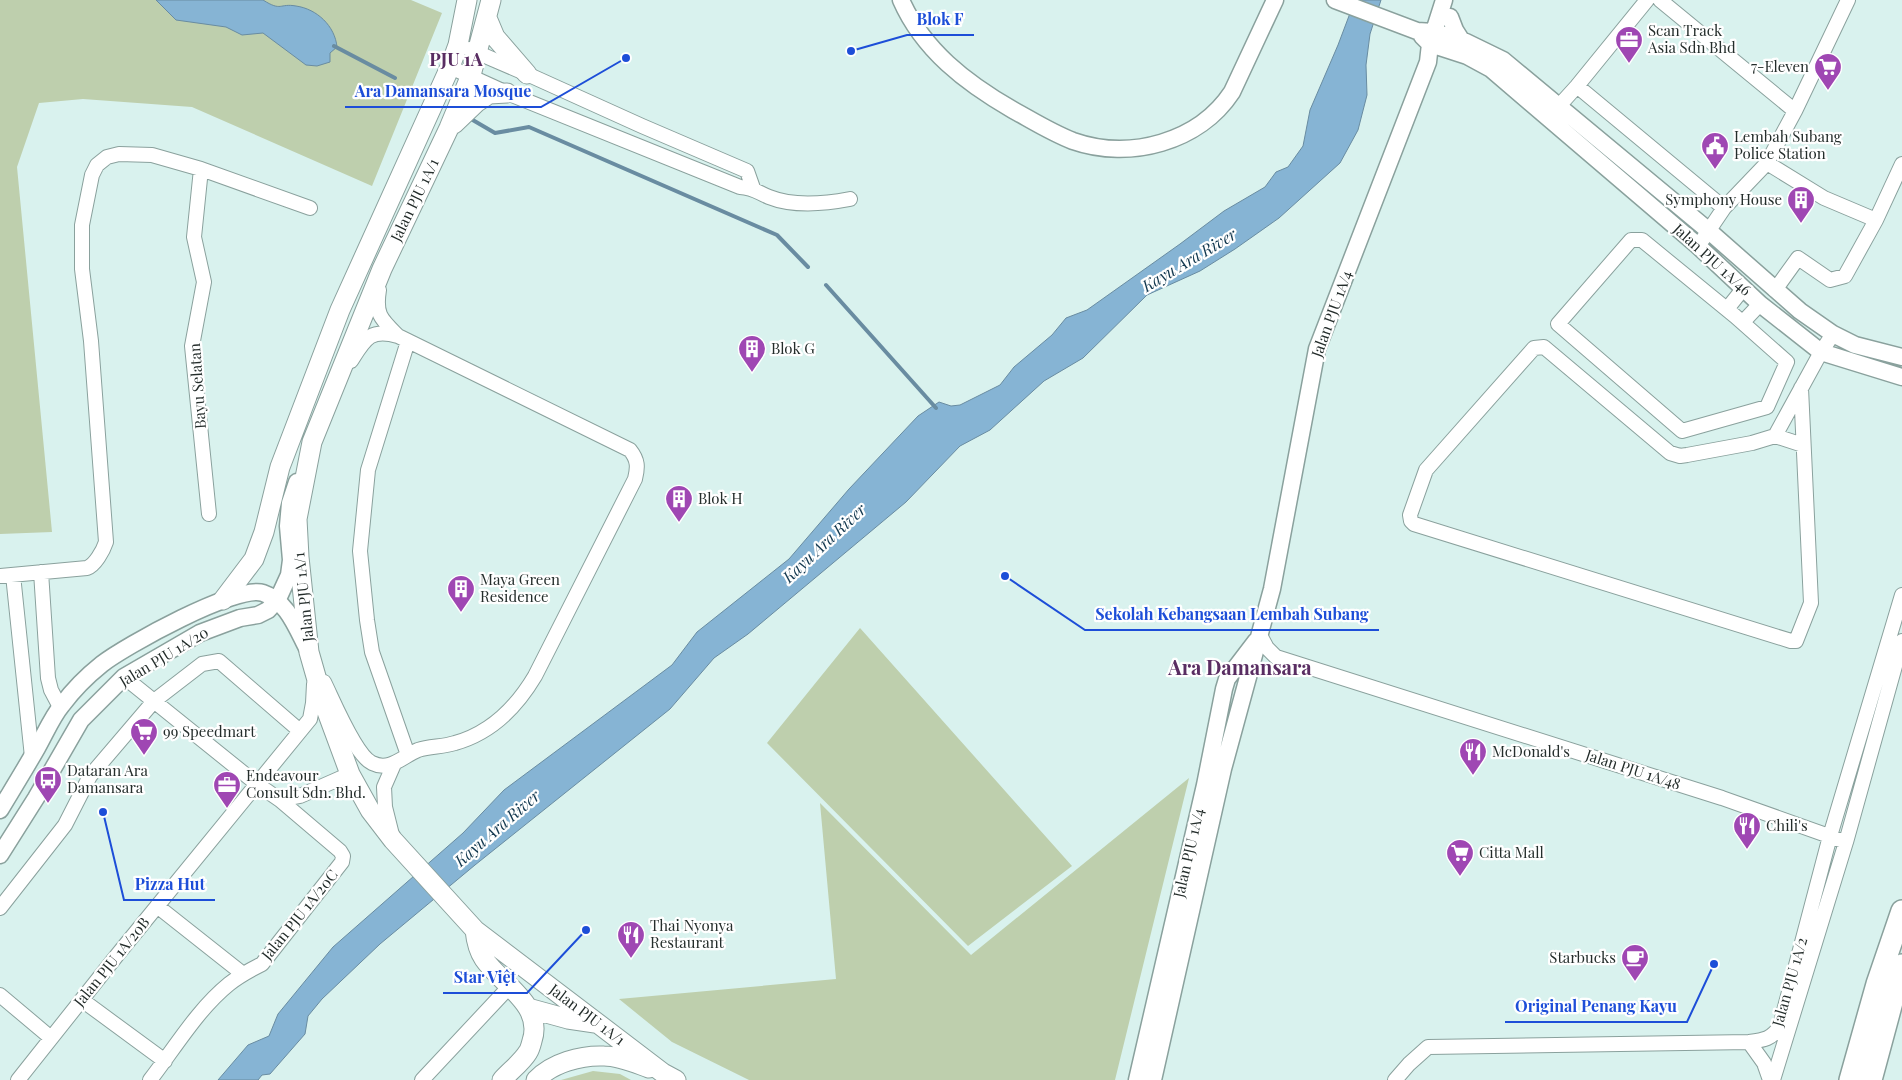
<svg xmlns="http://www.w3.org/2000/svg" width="1902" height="1080" font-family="'Playfair Display',serif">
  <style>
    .green { fill: #becfad }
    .water { fill: #86b4d4; stroke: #698ca1 }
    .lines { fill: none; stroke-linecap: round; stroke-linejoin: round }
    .stream { stroke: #698ca1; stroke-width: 4 }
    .minor-casing { stroke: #8aa19d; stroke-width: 16 }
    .tertiary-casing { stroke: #8aa19d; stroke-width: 19 }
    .secondary-casing { stroke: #8aa19d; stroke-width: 21 }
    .primary-casing { stroke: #8aa19d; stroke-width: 24 }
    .minor { stroke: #fff; stroke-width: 14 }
    .tertiary { stroke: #fff; stroke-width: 16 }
    .secondary { stroke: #fff; stroke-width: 19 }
    .primary { stroke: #fff; stroke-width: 21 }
    .labels { text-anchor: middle; stroke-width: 4.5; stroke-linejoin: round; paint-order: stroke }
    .poi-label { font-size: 15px; fill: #242d2b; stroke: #fff; text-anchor: start }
    .street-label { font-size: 15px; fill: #242d2b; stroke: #fff }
    .water-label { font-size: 16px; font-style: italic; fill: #12384f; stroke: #fff }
    .quarter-label { font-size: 18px; font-weight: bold; fill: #592d62; stroke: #fff }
    .district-label { font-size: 20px; font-weight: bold; fill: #592d62; stroke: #fff }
    .leader { fill: none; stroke: #1d4ed8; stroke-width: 2 }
    .callout-dot { fill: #1d4ed8; stroke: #fff; stroke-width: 2 }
    .callout-label { font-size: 16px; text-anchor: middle; font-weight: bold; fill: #1d4ed8; stroke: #fff; stroke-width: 4.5; stroke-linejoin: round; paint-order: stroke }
  </style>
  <rect width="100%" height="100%" fill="#d9f2ee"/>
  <path class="green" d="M0,0h411l31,13 -70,173 -180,-79 -109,-8 -44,4 -22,64 35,365 -52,2z
    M860,628l212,238 -104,80 -201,-203z
    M1189,778l-74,302h-366l-77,-38 -53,-43 217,-20 -16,-176 151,152z
    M593,1071l27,3 11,6h-70z"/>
  <path class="water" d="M156,0h107c19,12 16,3 33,6 21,3 39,20 41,41l-7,6v9l-13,4 -11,-1 -43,-32 -21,2 -16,-8 -50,-7z
    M1355,0h26l-11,34 -4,31 1,30 -9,35 -18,33 -61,55 -44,31 -35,22 -53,24 -64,63 -39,23 -54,49 -30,16 -54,56 -158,132 -34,24 -44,51 -195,156 -95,79 -58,55 -14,17 -3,18 -35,40 -8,1 -4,5h-40l30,-35 21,-9 9,-22 55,-67 130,-114 41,-43 168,-125 25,-33 92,-73 60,-70 69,-73 21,-14 12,4 9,-1 40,-20 14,-18 38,-32 14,-17 21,-8 93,-66 44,-33 41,-24 11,-15 12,-5 15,-21 7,-36 28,-65z"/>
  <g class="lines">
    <path class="stream" d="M334,46l61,32
      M471,119l24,14 34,-6 248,108 31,32
      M826,285l110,123"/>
    <defs>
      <path id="minor" d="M1660,0l135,111
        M469,49l58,25 115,52 105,45 6,17
        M450,67l57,26 233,94c14,1 17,5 29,10 25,10 55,7 81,2
        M1577,86l147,122
        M1558,107l19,-21 70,-86
        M1767,163l57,35 52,22 26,-56
        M201,169l-7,68 10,45 -12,64 17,168
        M1703,239l21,-31 43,-45 28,-52 53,-111
        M1631,240h11l93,76 52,46 -20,45 -85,24 -124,-107z
        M379,290c-4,25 2,29 19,46
        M1775,290l23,-32 32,22 15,-4 31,-56
        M1727,309l16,-20
        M1743,322l17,-18
        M408,341l-40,129 -8,81 7,69 5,32 36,103
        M1801,388l10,215 -15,38h-5l-377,-117 -3,-3 -1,-6 16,-45 108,-122 10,-1 126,106 10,3 7,-1 65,-12 23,-7 28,9
        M1775,436l46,-84 12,-18
        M41,572l7,106 3,12 9,17
        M13,575l19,182
        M0,576l87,-8c8,-3 16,-17 19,-26l-15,-201 -9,-72v-44l10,-50 5,-10 10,-8 12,-3 33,1 49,14 109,39
        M1260,635l7,13 9,9 446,141 124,44
        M124,677l133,107 23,16 60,51 3,5 -1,6 -80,102c-12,6 -23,12 -33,20 -32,26 -54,64 -79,96
        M324,682c9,18 31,73 48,81 18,9 31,-7 46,-13 12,-4 25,-3 37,-7 36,-10 61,-35 80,-67l100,-197c3,-12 3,-19 -5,-29l-232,-114c-28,-8 -33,3 -47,25
        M280,800l20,-4 50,-22
        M392,835l-7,-28 -1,-20 10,-23
        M157,906l86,68
        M0,908l65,-83 25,-49 64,-75 48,-37 17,-3 81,70
        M0,995l51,43
        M82,1000l83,61
        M1749,1042l15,21 6,17
        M18,1080l100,-126 192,-235 3,-16 1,-19
        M422,1080l88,-94
        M1395,1080l14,-16 19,-17 321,-5c15,-2 23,-3 31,-16l50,-190 72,-241
        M1773,1080l73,-238 56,-201"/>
      <path id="tertiary" d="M901,0c22,50 65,83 112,110 20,11 39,23 60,31 57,20 126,1 159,-49l43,-92
        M1335,0l82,31 17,1 32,10 37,18 206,171 91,80 33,23 22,11 47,12
        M1450,17l5,13 7,11
        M1422,36l8,8 37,12 24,13 206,176 63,59 61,48 81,25
        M0,810c12,-20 25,-41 37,-62 8,-14 15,-31 25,-43 11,-15 25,-29 40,-41 23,-18 135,-80 161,-71 24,8 33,34 44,55
        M0,855l36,-57 45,-78 43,-43 76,-44 40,-15 18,-3 10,-5 10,-11 11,-24 2,-15 -3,-34 2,-23 7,-21
        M1137,1080l68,-295 19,-96 3,-10 29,-38
        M1153,1080l70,-311 49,-180 45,-240 111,-287 2,-18 14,-44"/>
      <path id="secondary" d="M491,0l-20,75 -22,53 -67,141 -70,173 -15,77 2,38 10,95 14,49 27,73 20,36 23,30 82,90 188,143 13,7
        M487,18l8,19 32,37
        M454,124l23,-22 12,-8 18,-1
        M223,600l31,-41 10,-27 16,-65 60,-157 110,-243 8,-22 9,-45
        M475,930c1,10 3,20 9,29 17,25 60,46 48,82 -1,4 -2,8 -4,11 -6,10 -18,19 -26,28
        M528,1008l40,11 27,4
        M536,1080c16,-17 45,-25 68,-24 15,0 31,7 45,12"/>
      <path id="primary" d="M1850,1080l27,-96 25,-73
        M1871,1080l31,-115"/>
    </defs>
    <use href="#minor" class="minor-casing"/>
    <use href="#tertiary" class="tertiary-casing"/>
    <use href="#secondary" class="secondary-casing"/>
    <use href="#primary" class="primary-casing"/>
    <use href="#minor" class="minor"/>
    <use href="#tertiary" class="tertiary"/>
    <use href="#secondary" class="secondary"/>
    <use href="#primary" class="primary"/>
  </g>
  <defs>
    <symbol id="office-pin" viewBox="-11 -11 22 30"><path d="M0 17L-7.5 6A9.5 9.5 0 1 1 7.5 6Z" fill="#9f47b3" stroke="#fff"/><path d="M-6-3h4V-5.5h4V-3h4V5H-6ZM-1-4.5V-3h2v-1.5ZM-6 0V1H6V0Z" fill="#fff"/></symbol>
    <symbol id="supermarket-pin" viewBox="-11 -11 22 30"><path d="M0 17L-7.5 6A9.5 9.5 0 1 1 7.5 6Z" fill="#9f47b3" stroke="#fff"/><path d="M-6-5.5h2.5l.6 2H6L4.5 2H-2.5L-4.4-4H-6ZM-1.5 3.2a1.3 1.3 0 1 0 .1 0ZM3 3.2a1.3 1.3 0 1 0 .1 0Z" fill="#fff"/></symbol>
    <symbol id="civic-pin" viewBox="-11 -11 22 30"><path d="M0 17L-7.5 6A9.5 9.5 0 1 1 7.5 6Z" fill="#9f47b3" stroke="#fff"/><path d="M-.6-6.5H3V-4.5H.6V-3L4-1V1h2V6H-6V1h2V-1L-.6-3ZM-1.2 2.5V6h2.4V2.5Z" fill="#fff"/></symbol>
    <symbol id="building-pin" viewBox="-11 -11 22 30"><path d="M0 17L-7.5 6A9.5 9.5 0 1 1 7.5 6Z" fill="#9f47b3" stroke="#fff"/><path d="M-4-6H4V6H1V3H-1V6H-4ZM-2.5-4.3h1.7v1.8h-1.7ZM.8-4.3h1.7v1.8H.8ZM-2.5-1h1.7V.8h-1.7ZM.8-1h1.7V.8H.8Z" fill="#fff"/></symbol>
    <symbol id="restaurant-pin" viewBox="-11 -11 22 30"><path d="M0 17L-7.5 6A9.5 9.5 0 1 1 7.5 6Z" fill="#9f47b3" stroke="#fff"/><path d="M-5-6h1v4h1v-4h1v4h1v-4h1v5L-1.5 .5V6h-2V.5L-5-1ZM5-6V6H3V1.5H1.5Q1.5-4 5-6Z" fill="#fff"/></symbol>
    <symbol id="bus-pin" viewBox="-11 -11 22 30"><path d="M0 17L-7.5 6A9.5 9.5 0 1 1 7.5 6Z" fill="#9f47b3" stroke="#fff"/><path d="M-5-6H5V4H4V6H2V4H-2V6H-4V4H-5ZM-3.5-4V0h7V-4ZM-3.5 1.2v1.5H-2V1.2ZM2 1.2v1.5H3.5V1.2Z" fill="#fff"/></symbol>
    <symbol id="cafe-pin" viewBox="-11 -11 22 30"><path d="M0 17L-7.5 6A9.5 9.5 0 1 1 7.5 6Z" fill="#9f47b3" stroke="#fff"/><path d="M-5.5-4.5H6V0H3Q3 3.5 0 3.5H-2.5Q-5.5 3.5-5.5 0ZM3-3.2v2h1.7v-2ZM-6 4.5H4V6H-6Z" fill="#fff"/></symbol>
  </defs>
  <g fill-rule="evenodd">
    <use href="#office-pin" x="1613" y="24" width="32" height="43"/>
    <use href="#supermarket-pin" x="1812" y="51" width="32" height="43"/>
    <use href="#civic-pin" x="1699" y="130" width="32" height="43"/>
    <use href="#building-pin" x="1785" y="184" width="32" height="43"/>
    <use href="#building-pin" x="736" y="333" width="32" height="43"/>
    <use href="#building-pin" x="663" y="483" width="32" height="43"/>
    <use href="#building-pin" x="445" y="573" width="32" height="43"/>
    <use href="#supermarket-pin" x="128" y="716" width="32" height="43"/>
    <use href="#restaurant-pin" x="1457" y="736" width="32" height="43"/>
    <use href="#bus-pin" x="32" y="764" width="32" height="43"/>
    <use href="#office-pin" x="211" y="769" width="32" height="43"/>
    <use href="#restaurant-pin" x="1731" y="810" width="32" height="43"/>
    <use href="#supermarket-pin" x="1444" y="837" width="32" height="43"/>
    <use href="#restaurant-pin" x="615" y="919" width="32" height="43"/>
    <use href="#cafe-pin" x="1619" y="942" width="32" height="43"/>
  </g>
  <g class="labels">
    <g class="poi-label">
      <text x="1648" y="36">Scan Track<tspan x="1648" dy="17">Asia Sdn Bhd</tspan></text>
      <text x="1809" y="72" text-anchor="end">7-Eleven</text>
      <text x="1734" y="142">Lembah Subang<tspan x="1734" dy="17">Police Station</tspan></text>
      <text x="1782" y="205" text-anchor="end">Symphony House</text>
      <text x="771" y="354">Blok G</text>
      <text x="698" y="504">Blok H</text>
      <text x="480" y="585">Maya Green<tspan x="480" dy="17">Residence</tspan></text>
      <text x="163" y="737">99 Speedmart</text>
      <text x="1492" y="757">McDonald's</text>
      <text x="67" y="776">Dataran Ara<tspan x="67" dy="17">Damansara</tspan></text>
      <text x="246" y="781">Endeavour<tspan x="246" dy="17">Consult Sdn. Bhd.</tspan></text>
      <text x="1766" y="831">Chili's</text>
      <text x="1479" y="858">Citta Mall</text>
      <text x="650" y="931">Thai Nyonya<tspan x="650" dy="17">Restaurant</tspan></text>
      <text x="1616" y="963" text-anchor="end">Starbucks</text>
    </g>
    <g class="street-label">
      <text transform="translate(415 200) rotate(-64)" y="5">Jalan PJU 1A/1</text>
      <text transform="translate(1712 260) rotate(42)" y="5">Jalan PJU 1A/46</text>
      <text transform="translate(1332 314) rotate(-70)" y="5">Jalan PJU 1A/4</text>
      <text transform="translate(198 386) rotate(-94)" y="5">Bayu Selatan</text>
      <text transform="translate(304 597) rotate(-96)" y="5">Jalan PJU 1A/1</text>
      <text transform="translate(164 657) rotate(-31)" y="5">Jalan PJU 1A/20</text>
      <text transform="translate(1633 770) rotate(18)" y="5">Jalan PJU 1A/48</text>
      <text transform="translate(1189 853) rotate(-77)" y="5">Jalan PJU 1A/4</text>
      <text transform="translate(300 915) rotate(-51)" y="5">Jalan PJU 1A/20C</text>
      <text transform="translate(112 962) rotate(-51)" y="5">Jalan PJU 1A/20B</text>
      <text transform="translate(1790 982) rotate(-74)" y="5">Jalan PJU 1A/2</text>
      <text transform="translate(587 1015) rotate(37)" y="5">Jalan PJU 1A/1</text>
    </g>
    <g class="water-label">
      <text transform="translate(1189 260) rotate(-31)" y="6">Kayu Ara River</text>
      <text transform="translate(824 543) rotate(-43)" y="6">Kayu Ara River</text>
      <text transform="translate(497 828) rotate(-41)" y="6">Kayu Ara River</text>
    </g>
    <g class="quarter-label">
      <text x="456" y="66">PJU 1A</text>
    </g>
    <g class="district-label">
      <text x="1240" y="675">Ara Damansara</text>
    </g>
  </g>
  <path class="leader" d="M851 51L907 35H974M626 58L541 107H345M1005 576L1085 630H1379M103 812L124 900H215M586 930L527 993H443M1714 964L1687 1022H1505"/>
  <g class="callout-dot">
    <circle cx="851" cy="51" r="5"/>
    <circle cx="626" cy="58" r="5"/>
    <circle cx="1005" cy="576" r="5"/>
    <circle cx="103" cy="812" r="5"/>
    <circle cx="586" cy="930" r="5"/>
    <circle cx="1714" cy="964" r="5"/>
  </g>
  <g class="callout-label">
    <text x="940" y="25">Blok F</text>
    <text x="443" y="97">Ara Damansara Mosque</text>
    <text x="1232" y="620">Sekolah Kebangsaan Lembah Subang</text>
    <text x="170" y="890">Pizza Hut</text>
    <text x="485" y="983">Star Việt</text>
    <text x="1596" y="1012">Original Penang Kayu</text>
  </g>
</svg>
